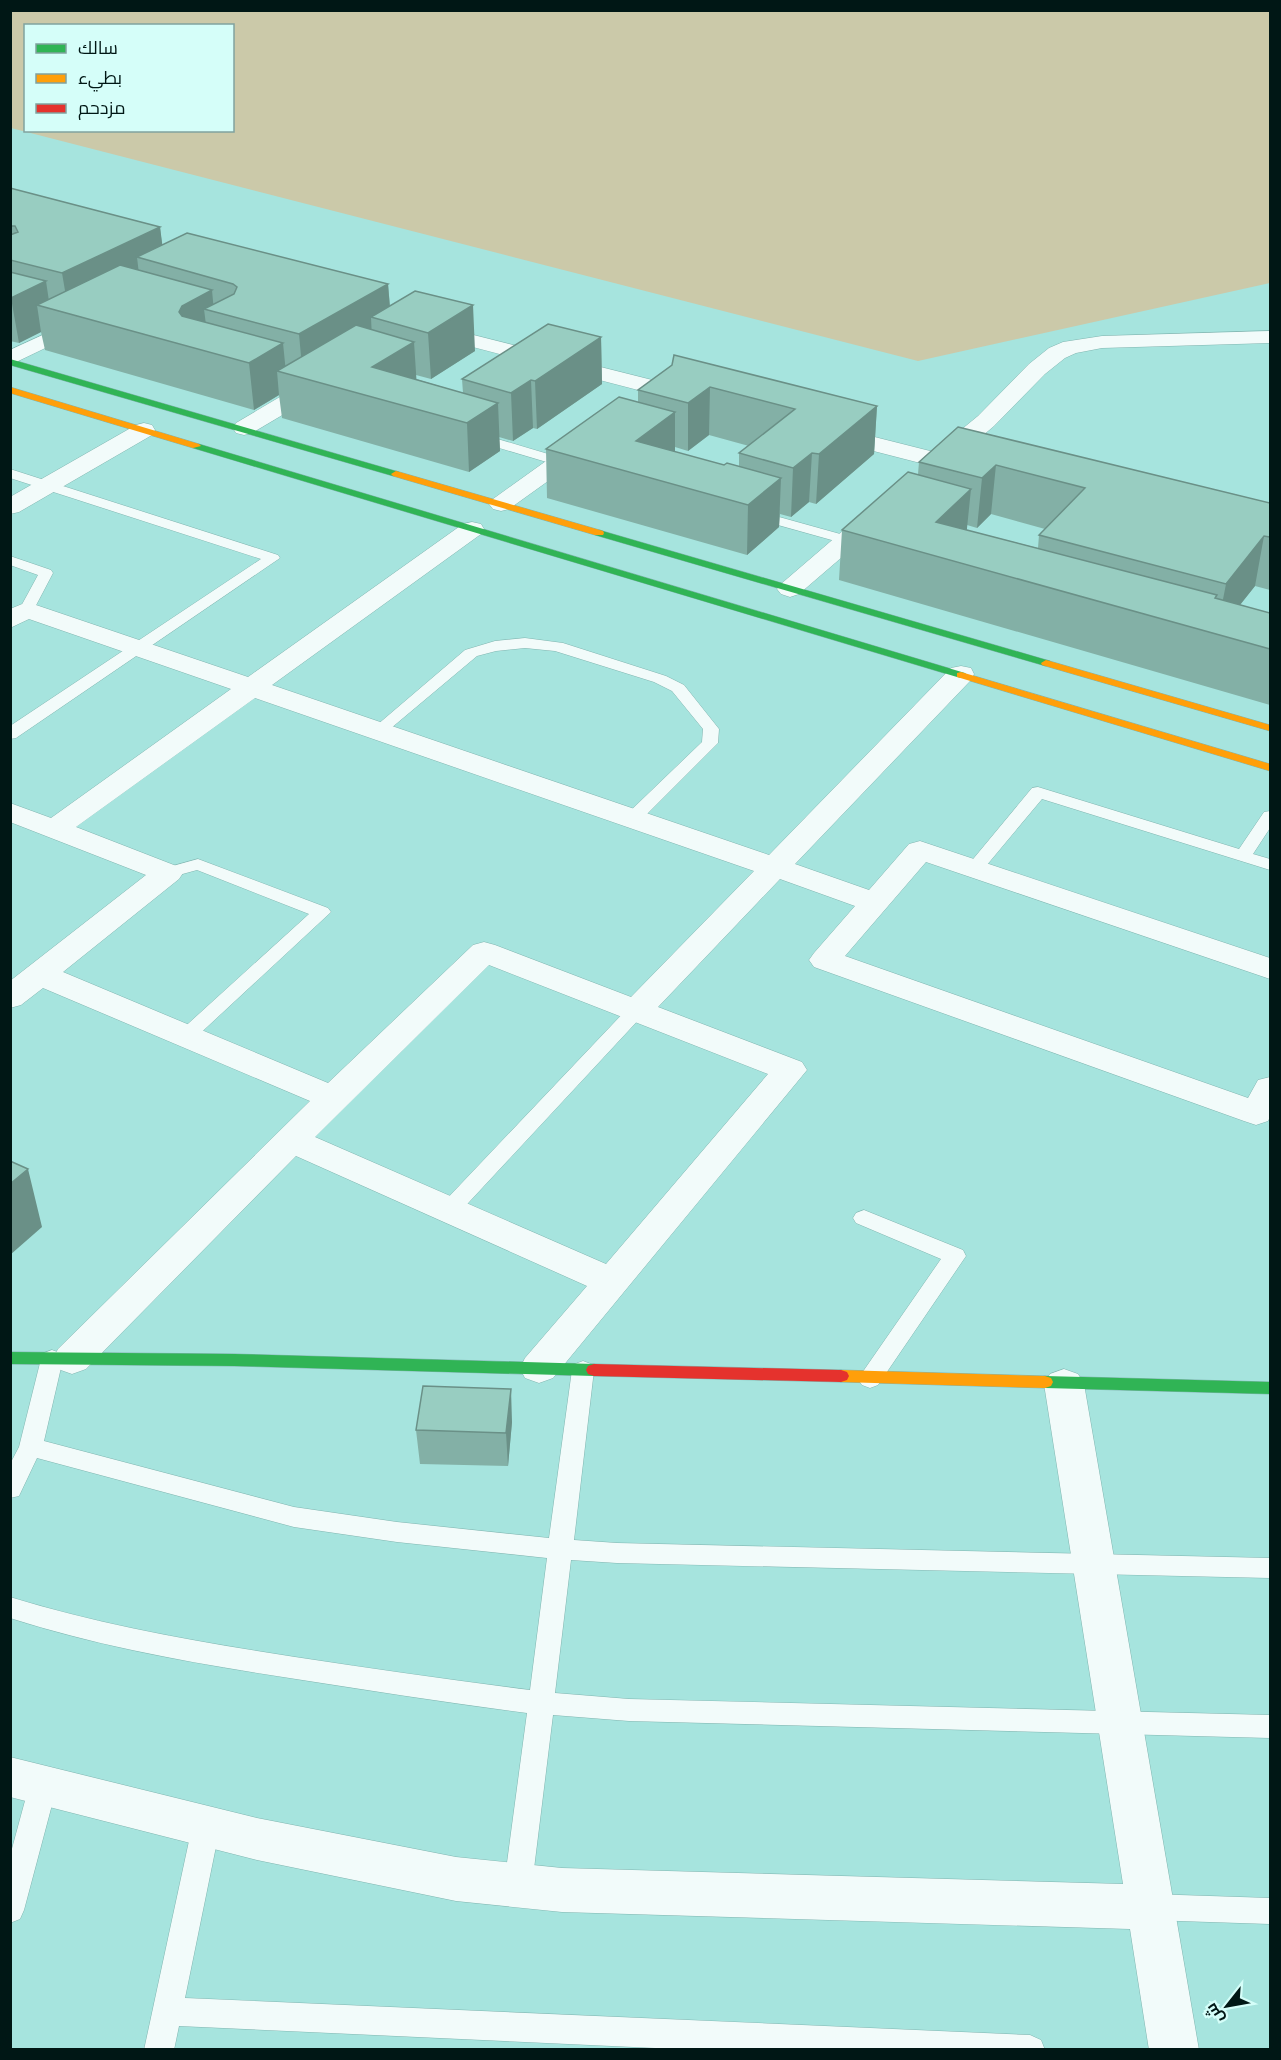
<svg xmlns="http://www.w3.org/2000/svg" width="1281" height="2060" font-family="Figtree,Cairo,sans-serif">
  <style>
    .green { fill: #cbc9a9; fill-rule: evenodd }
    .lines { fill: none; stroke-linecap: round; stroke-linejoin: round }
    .lane-casing { stroke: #81b5b0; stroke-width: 1 }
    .street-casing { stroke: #81b5b0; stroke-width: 1 }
    .fast-casing { stroke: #81b5b0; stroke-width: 1 }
    .slow-casing { stroke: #81b5b0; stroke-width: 1 }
    .jam-casing { stroke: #81b5b0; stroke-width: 1 }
    .lane { fill: #f2fbfa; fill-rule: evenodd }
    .street { fill: #f2fbfa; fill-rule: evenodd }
    .fast { fill: #30b455; fill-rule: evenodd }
    .slow { fill: #ff9f0a; fill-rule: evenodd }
    .jam { fill: #e5322d; fill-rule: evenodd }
    .wall { fill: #83b0a6; fill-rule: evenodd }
    .shaded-wall { fill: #6a9087 }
    .building { fill: #98cdc1; stroke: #6a9087; stroke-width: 1.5 }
  </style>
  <rect width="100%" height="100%" fill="#a6e4de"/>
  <path class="green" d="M10,11h1260v272l-352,78 -907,-233zM26,26h206v104h-206z"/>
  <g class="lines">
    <defs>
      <path id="lane" d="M474,432l91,27 2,3 -7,4 -91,-27 -2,-3 2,-3z
        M10,469l268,86 2,3 -264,180 -6,1v-13l251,-167 -251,-81z
        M754,510l97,27 2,3 -7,4 -97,-27 -2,-3 2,-3z
        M10,556l41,14 2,3 -21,40 -5,2 -8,-5 19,-35 -28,-10z
        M525,638l38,5 103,33 18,9 35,44 -1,14 -80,80h-12l-3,-4 3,-4 76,-73 1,-13 -31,-38 -18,-9 -99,-31 -30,-3 -29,3 -19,5 -93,78 -6,2 -8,-5 95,-81 30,-9z
        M1038,787l201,62 25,-37 6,-1v17l-17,26 17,5v11l-228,-71 -61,73h-12l-3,-4 3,-4 63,-76z
        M198,859l130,49 3,4 -138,128 -7,2 -7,-2 -3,-4 3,-4 130,-118 -112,-44 -29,8 -6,-1 -3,-4 3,-4z
        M636,1005l7,2 3,4 -3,4 -186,200 -8,2 -8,-2 -3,-5 3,-5 188,-198z
        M864,1210l99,40 3,6 -88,129 -8,3 -8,-3 -4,-6 4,-6 79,-114 -85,-36 -3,-5 3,-5z
        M52,1350l8,3 3,6 -19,82 250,66 103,15 152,16 23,-168 3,-6 8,-3 8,3 3,6 -20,170 43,3 653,15v20l-653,-15 -46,-3 -16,133 74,6 641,16v23l-641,-17 -76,-6 -21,170 -4,9 -10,4 -10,-4 -4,-9 23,-172c-78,-10 -154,-22 -231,-34 -97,-15 -192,-31 -286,-61v-21c94,29 189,45 285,60 78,12 156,23 235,33l17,-132 -150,-16 -103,-15 -257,-69 -18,38 -9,2v-34l9,-17 22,-88 3,-6z
        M43,1774l10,3 4,9 -33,124 -4,9 -10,4v-67l19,-70 4,-9z
        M206,1815l10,3 4,9 -35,171 845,37 11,5 4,10h-346l-520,-24 -5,24h-30l48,-223 4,-9z
        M1149,1894l121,4v26l-121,-4 -10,-4 -4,-9 4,-9z"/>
      <path id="street" d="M84,316l7,2 3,4 -3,4 -81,39v-15z
        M430,324l266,67 3,5 -3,5 -8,2 -265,-69 -4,-4 4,-4z
        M1270,331v12l-168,5 -26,5 -11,5 -20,16 -51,52 -38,32 19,5 4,5 -4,5 -8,2 -144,-37 -3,-5 3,-5 8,-2 103,26 44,-36 51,-52 20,-16 14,-6 39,-6z
        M320,376l8,2 3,5 -3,5 -76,45 -8,2 -8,-2 -3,-5 3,-5 76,-45z
        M144,423l8,2 3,5 -3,5 -133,77 -9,2v-17l126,-72z
        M582,439l8,2 4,5 -4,5 -81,58 -8,2 -8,-2 -4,-5 4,-5 81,-58z
        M875,509l9,2 3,5 -3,5 -85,73 -9,3 -9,-3 -4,-5 4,-5 85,-73z
        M472,522l9,2 3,5 -3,5 -209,151 497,170 182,-187 10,-2 10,2 3,6 -3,6 -176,184 74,26 40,-46 11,-3 350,117v21l-344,-117 -81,94 403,142 10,-18 12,-3v40l-2,4 -12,4 -12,-4 -430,-154 -5,-7 5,-7 41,-47 -75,-27 -122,128 144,55 5,8 -254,308 -14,5 -14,-5 -5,-10 5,-10 62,-72 -291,-130 -210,213 -14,5 -14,-5 -5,-10 5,-10 252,-248 -267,-113 -22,17 -11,3v-27l136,-106 -136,-53v-19l41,15 180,-129 -202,-70 -19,9v-19l17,-7 9,3 212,72 215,-153zM255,698l499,173 -123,126 -136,-52 -11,-3 -11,3 -145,138 -265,-111 116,-93 4,-6 -4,-6 -103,-40zM489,965l279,109 -162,190 -291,-127z
        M1064,1369l14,5 6,10 115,666h-50l-19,-121 -568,-17 -106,-11 -199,-41 -247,-63v-40l247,61 199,39 106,11 561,16 -79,-500 6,-10z"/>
      <path id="fast" d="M10,359l389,113 2,2 -8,2 -383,-111z
        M193,444h6l766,229 2,2 -6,3 -4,-1 -764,-229z
        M599,530l451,131 1,2 -5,3 -4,-1 -447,-130 -1,-2z
        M10,1352l224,2 360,10 6,2 2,4 -2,4 -6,2 -360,-10 -224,-2z
        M1045,1376l225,6v12l-225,-6 -6,-2 -2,-4 2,-4z"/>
      <path id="slow" d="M10,387l189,57 2,2 -8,2 -183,-55z
        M396,471l207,60 1,2 -1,2h-8l-202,-59 -2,-2z
        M1046,660l224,65v6l-228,-66 -1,-2z
        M961,672l309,92v7l-313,-94v-4z
        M841,1370l204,6 6,2 2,4 -2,4 -6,2 -204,-6 -6,-2 -2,-4 2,-4z"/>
      <path id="jam" d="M594,1364l247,6 6,2 2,4 -2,4 -6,2 -247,-6 -6,-2 -2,-4 2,-4z"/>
    </defs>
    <use href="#lane" class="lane-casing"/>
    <use href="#street" class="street-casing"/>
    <use href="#fast" class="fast-casing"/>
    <use href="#slow" class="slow-casing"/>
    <use href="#jam" class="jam-casing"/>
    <use href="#lane" class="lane"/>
    <use href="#street" class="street"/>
    <use href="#fast" class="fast"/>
    <use href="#slow" class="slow"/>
    <use href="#jam" class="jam"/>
  </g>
  <path class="wall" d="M10,188l150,39 2,18 226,39 2,22 85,45 -44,28 -15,-4v4l47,14 -1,-14 139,-42 1,47 -65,45 -4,-1 -20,13 -14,-4 1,14 -31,21 -187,-54 -3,-23 -25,15 -209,-60 -4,-18 -22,11 -9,-2z
    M672,365l205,41 -3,48 -58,50 -7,-2 -18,15 -11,-3 -1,13 -32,28 -200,-57 -1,-49 92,-47v-12zM709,435l40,11 -10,7v13l-15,-1 -49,-13v-5l13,4z
    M958,427l312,76v87l-15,-4 -15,19 30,8v92l-431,-125 3,-50 76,-56 1,-12zM991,514l54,15 -6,6 -1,13 -71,-18v-5l10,3z
    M512,1422l-4,44 -88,-2 -4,-34z"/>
  <path class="shaded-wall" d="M160,227l5,38 -28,-8 3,26 -71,31 -7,-41z
    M46,281l4,27 -13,-3 4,27 -22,11 -8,-45z
    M388,284l3,38 -20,-5 1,23 -69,38 -4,-44z
    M212,290l2,22 -10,-3 4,32 -21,5 -5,-40z
    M473,305l2,46 -44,28 -3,-46z
    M182,306l5,40 -8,-34z
    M601,337l1,47 -65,45 -2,-48z
    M414,342l3,46 -45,-21z
    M283,343l3,30 -9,-2 2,24 -25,15 -5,-47z
    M531,380l2,48 -20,13 -2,-48z
    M710,387l-1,48 -21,16v-48z
    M498,403l2,48 -31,21 -2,-49z
    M877,406l-3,48 -58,50 3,-50z
    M675,412v48l-39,-19z
    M812,453l-3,49 -18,15 2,-49z
    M996,465l-5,49 -14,14 5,-50z
    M781,478l-2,49 -32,28 1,-50z
    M971,489l-5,49 -30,-16z
    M1264,536l-9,50 -39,49 10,-51z
    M28,1169l14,58 -32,28v-71z
    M511,1389l1,33 -4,44 -2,-33z"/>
  <path class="building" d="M10,188l150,39 -98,46 -52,-13v-25l8,-3 -3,-6h-5z
    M187,233l201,51 -89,50 -95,-25 30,-15 3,-7 -4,-3 -96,-27z
    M120,265l92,25 -30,16 -3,6 3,4 101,27 -34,20 -212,-58z
    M10,272l36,9 -35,17z
    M415,291l58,14 -45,28 -57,-16z
    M548,324l53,13 -66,44 -4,-1 -20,13 -49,-14z
    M356,325l58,17 -42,25 126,36 -31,20 -190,-52z
    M674,355l203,51 -58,48 -7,-1 -19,15 -54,-15 56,-44 -85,-22 -22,16 -50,-13 34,-25z
    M619,397l56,15 -39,29 88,24 3,-2 54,15 -33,27 -202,-56z
    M958,427l312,76v34l-6,-1 -38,48 -187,-49 46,-47 -89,-23 -14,13 -63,-16z
    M908,472l63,17 -35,33 281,73 -2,3 55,15v36l-428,-119z
    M10,1161l18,8 -18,15z
    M423,1386l88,3 -5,44 -90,-3z"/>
  <rect width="1281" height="2060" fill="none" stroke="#001715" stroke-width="24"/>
  <rect x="24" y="24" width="210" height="108" fill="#d5fef9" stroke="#80a29e" stroke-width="1.5"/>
  <rect x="36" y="44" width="30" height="9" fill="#30b455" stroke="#80a29e" stroke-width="1.5"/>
  <text x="78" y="54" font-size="18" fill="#001715">سالك</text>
  <rect x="36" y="74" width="30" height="9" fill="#ff9f0a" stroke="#80a29e" stroke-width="1.5"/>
  <text x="78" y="84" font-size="18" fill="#001715">بطيء</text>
  <rect x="36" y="104" width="30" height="9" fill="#e5322d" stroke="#80a29e" stroke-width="1.5"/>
  <text x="78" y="114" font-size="18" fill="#001715">مزدحم</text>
  <g transform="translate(1227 2006) rotate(239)" stroke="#d5fef9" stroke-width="4.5" paint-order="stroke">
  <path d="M0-4.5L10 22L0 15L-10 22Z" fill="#001715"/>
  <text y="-9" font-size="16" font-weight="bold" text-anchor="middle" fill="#001715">ش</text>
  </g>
</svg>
